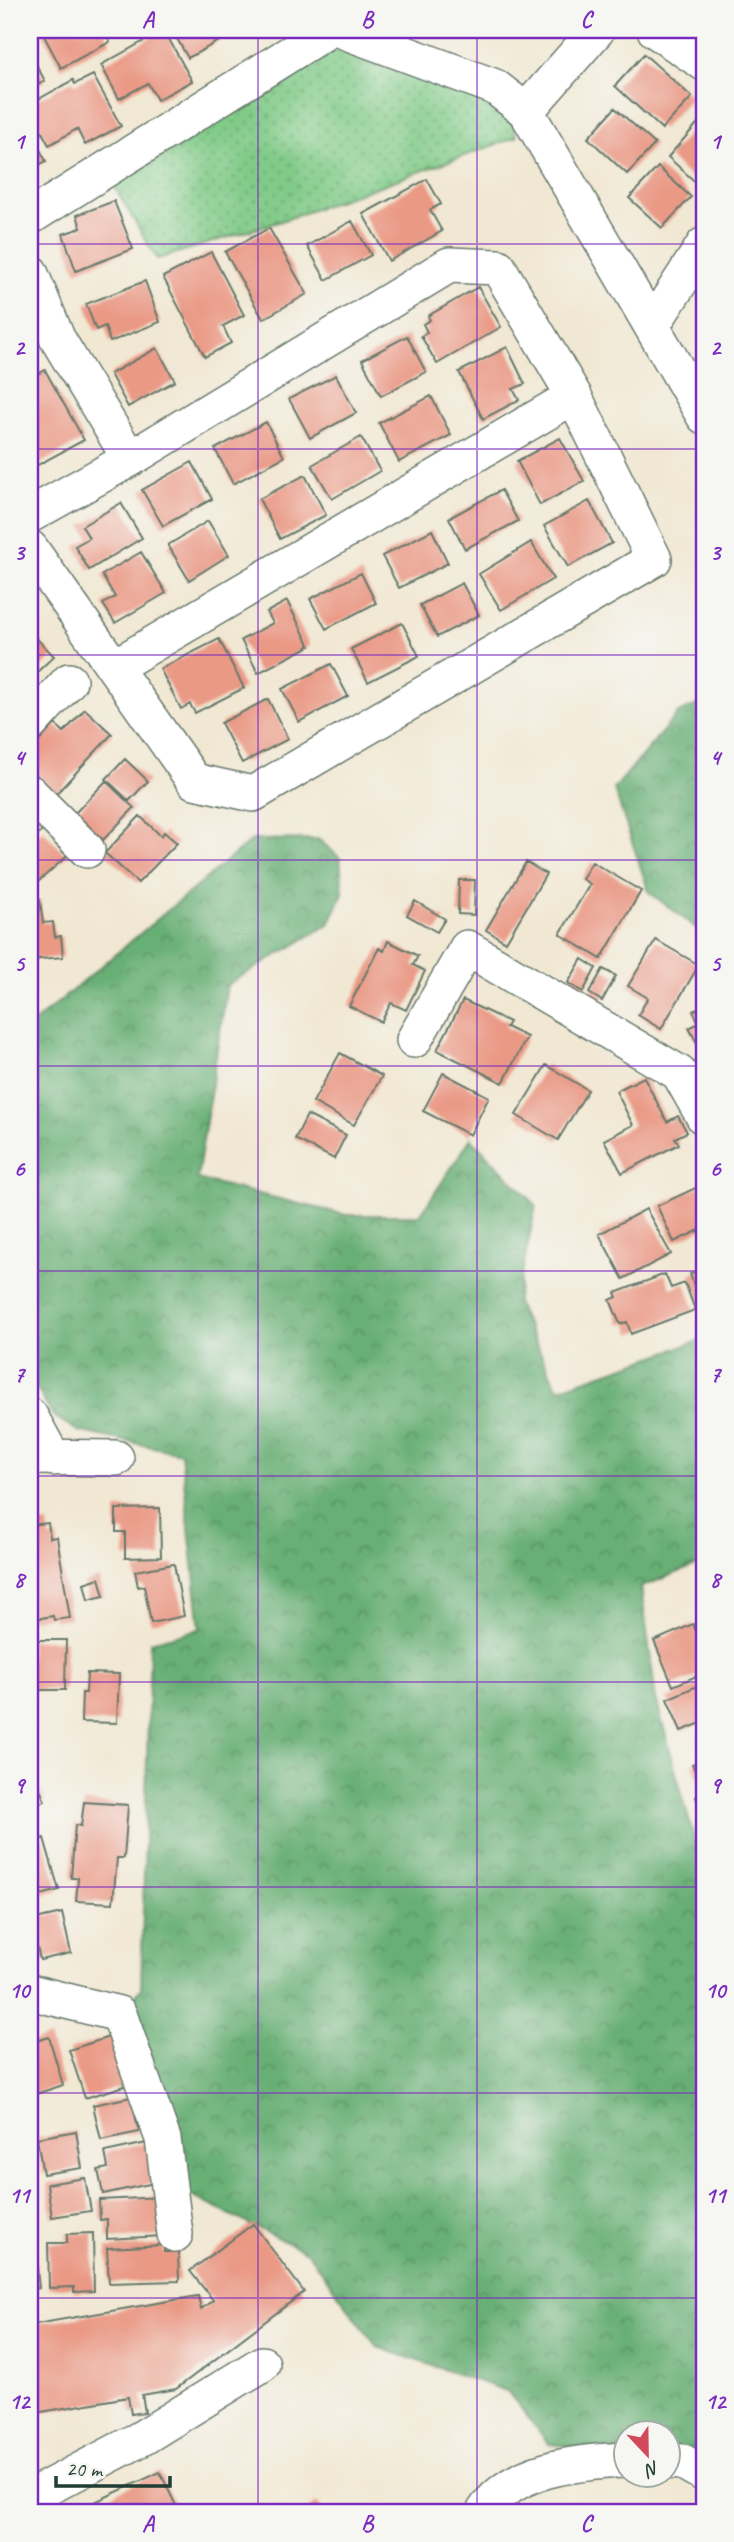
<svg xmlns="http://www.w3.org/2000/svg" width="734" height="2542" font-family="Caveat,sans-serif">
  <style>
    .forest { fill: url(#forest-crowns); stroke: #447654; stroke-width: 2 }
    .park { fill: url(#park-dots); stroke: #50845e; stroke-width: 2 }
    .building { fill: #ea9985 }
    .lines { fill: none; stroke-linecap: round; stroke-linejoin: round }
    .street-casing { stroke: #68796c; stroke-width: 38 }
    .street { stroke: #fff; stroke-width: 35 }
    .grid { fill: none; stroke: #7b2cbf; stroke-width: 2; stroke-opacity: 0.55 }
    .neatline { fill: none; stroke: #7b2cbf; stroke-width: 2.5 }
    .grid-label { font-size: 23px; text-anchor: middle; font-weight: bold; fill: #7b2cbf }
  </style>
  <defs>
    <pattern id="forest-crowns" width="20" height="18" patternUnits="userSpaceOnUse" patternTransform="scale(1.75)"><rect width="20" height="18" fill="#68af74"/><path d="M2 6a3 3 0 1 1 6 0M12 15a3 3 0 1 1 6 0" fill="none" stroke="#559060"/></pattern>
    <pattern id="park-dots" width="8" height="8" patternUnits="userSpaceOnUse" patternTransform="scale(1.75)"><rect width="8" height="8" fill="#81cb88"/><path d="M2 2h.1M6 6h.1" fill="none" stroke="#69a670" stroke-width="1.8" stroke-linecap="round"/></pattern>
  </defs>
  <rect width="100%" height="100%" fill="#f6f6f2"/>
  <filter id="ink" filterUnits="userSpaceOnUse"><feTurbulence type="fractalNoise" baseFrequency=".0143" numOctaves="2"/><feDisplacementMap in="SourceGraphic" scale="14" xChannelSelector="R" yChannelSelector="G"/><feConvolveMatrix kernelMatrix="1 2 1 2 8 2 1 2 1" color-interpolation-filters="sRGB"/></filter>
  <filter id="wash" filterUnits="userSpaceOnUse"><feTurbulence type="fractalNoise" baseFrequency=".00686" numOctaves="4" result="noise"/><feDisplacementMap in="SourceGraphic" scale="28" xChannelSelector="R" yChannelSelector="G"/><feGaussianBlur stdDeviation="1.57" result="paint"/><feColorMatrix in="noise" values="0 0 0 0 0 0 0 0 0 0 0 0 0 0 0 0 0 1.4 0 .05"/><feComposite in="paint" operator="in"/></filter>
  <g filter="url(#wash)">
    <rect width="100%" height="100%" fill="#f1e8d3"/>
    <path class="forest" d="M704,702v232l-55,-42 -35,-103 64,-76z
      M318,839l22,19 3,35 -14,31 -102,61 -30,194 149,36h74l51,-77 65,67 -20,97 42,87 146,-50v223l-63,25 15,112 48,176v584l-36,-3v-22h-42l-1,18 -76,-8 -42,-53 -130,-44 -70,-95 -128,-62 -49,-189 11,-12 9,-347 50,-13 -19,-176 -103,-22 -26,-16 -22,-39v-350l222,-186z"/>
    <path class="park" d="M335,50l154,54 20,11 8,22 -236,84 -124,38 -43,-73z"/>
    <g id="blocks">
      <path class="building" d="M51,30h53l6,12 -49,26 -18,-34z
        M164,30l28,51 -35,19 -9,-17 -29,16 -18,-34z
        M172,30h60l2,3 -46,25z
        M30,53l15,28 -15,8z
        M644,54l48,43 -30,32 -47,-43z
        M93,75l28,51 -36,19 -8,-16 -28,16 -19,-35v-6l43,-24 2,4z
        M615,108l40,36 -28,30 -39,-36z
        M704,116v74l-36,-33z
        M30,131l16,30 -16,9z
        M658,167l33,30 -29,31 -33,-30z
        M427,179l14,25 -11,6 12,21 -53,30 -26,-47z
        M114,201l19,48 -57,22 -13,-37 18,-6 -4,-13z
        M352,221l19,34 -45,25 -19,-34z
        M269,228l38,66 -44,25 -38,-67z
        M211,252l33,63 -21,11 8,17 -26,14 -42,-80z
        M145,281l15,41 -50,20 -5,-16 -9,4 -10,-26z
        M478,287l23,40 -64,37 -16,-28 6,-4 -4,-8 7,-4 -2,-4z
        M407,336l19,36 -45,24 -19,-36z
        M507,347l18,37 -12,5 6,11 -36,19 -24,-47z
        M157,348l18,33 -47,26 -18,-33z
        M45,370l39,70 -48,26 -6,-12v-76z
        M336,375l20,38 -46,25 -21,-39z
        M431,396l20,39 -52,27 -20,-39z
        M266,422l18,35 -51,27 -18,-35z
        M361,437l19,34 -48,28 -20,-34z
        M560,438l24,43 -44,24 -23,-44z
        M192,462l20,37 -49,27 -21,-36z
        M305,475l21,40 -46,24 -21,-40z
        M501,490l17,31 -53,28 -16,-31z
        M589,501l23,42 -44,24 -24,-41z
        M121,503l21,35 -53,32 -14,-24 14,-8 -7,-12z
        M208,521l21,34 -40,25 -21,-35z
        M432,530l16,33 -49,25 -17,-32z
        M531,542l22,37 -52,31 -22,-36z
        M141,552l25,41 -51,30 -12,-19 12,-7 -13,-22z
        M361,573l15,30 -50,26 -16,-30z
        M462,583l17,32 -42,22 -17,-32z
        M287,601l23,45 -52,27 -17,-33 32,-17 -6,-11z
        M402,623l17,33 -51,26 -17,-33z
        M30,632l24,24 -20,19 -4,-5z
        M219,639l25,49 -49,25 -5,-9 -9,5 -21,-40z
        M331,664l17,32 -49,26 -17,-33z
        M268,699l20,40 -46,24 -21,-40z
        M85,709l27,25 -56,60 -26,-25v-18l25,-27 9,8z
        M125,759l23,22 -19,20 -23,-22z
        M106,781l28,27 -31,32 -28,-27z
        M140,816l21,20 3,-4 13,11 -39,40 -33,-30z
        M43,830l24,26 -37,33v-47z
        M526,862l20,12 -40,68 -20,-12z
        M592,862l49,29 -40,68 -41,-25 30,-50 -8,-5z
        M459,880h16l-1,35 -16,-1z
        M40,900l3,23 10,-1 2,15 6,-1 2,21 -33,3v-59z
        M415,901l30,18 -8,13 -30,-17z
        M656,940l43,25 -38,64 -23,-14 10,-17 -20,-12z
        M388,941l30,15 -5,9 12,6 -19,39 -15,-7 -10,19 -32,-16 30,-58 5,3z
        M582,959l14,9 -13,24 -15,-9z
        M603,969l13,7 -14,25 -13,-8z
        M463,1000l46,22 -3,5 21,10 -24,46 -66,-33z
        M704,1005v51l-15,-28 10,-5 -6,-12z
        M340,1053l42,23 -28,49 -41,-23z
        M546,1065l42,25 -30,50 -42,-25z
        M443,1073l46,24 -19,38 -47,-24z
        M644,1077l23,45 11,-6 9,16 -12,6 4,6 -57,29 -18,-33 29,-15 -17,-34z
        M307,1115l39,20 -12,24 -39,-20z
        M704,1184v44l-30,14 -17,-36z
        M646,1209l25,45 -48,25 -24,-45z
        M704,1268v44l-14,-38z
        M665,1274l6,14 14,-5 10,27 -64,24 -4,-12 -7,2 -10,-24 7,-3 -2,-4z
        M160,1508l1,49 -36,1v-26h-9v-23z
        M48,1523l2,15 7,-1 13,81 -16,2 -1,-4 -23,4v-95z
        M174,1564l10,52 -33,7 -7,-37 -6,1 -3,-16z
        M99,1578l5,18 -16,4 -4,-17z
        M693,1624l2,5 9,-3v47l-31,13 -19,-45z
        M30,1640h36l-1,50h-35z
        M87,1673l32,1 -2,49 -36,-1 1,-29h4z
        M704,1683v39l-23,9 -14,-32z
        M704,1759v22l-4,2 -8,-19z
        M30,1767l15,34 -15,6z
        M704,1794v22l-8,-19z
        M84,1802l44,3 -4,53h-7l-4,45 -37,-2 2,-23h-7l4,-53 6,1z
        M44,1838l15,52 -29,8v-55z
        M62,1913l9,40 -31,7 -9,-40z
        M112,2036l16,49 -43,13 -16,-48z
        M49,2037l14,48 -30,10 -3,-9v-43z
        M131,2097l8,35 -38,8 -8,-35z
        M76,2131l6,37 -39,6 -6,-36z
        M147,2143l7,40 -51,11 -5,-24 10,-2 -3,-16z
        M85,2178l6,33 -39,6 -5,-33z
        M163,2197l1,39 -57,3v-20l-7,1 -1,-20z
        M253,2224l51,68 -128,97 -34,6 3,17 -14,2 -3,-17 -98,17v-89l168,-29 3,13 12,-9 -23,-29z
        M93,2233l1,58 -20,1v-5l-25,1 -1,-45h19v-9z
        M164,2245v7h14l1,29 -70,2 -2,-35z
        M30,2252h5l4,36 -9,1z
        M160,2472l19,40h-106z
        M316,2503l10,9h-20z"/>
    </g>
  </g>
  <g filter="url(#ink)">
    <use href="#blocks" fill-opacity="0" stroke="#68796c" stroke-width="2"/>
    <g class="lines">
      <defs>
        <path id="street" d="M341,30l154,57 31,24 178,305
          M655,30l49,33
          M526,111l71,-81
          M30,217l298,-187
          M30,272l27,66 73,121
          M653,324l51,-79
          M30,515l100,-56 319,-194 49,2 76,129 80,163 -401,235 -59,-13 -164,-233
          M114,667l460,-271
          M30,724l39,-43
          M30,793l57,57
          M414,1040l53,-92 212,125 25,44
          M30,1416l23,42
          M30,1457l86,1
          M30,1992l89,22 44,125 12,95
          M668,2461l15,1 21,12
          M30,2497l112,-59 120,-74
          M484,2512c28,-44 94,-50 142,-52"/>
      </defs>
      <use href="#street" class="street-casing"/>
      <use href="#street" class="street"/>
    </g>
  </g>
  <path class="grid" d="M258,30v2482M477,30v2482M30,244h674M30,449h674M30,655h674M30,860h674M30,1066h674M30,1271h674M30,1476h674M30,1682h674M30,1887h674M30,2093h674M30,2298h674"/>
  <rect width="734" height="2542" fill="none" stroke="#f6f6f2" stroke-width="77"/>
  <g transform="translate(647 2454) rotate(158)"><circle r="33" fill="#f6f6f2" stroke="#a0aca6" stroke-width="2"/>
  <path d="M0-5L12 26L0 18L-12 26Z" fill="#d1495b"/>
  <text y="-10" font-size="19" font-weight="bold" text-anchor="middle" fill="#1f3d34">N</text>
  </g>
  <path d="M56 2476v10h114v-10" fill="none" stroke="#1f3d34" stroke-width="3.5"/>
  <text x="66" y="2476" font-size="21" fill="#1f3d34" stroke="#f6f6f2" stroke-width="5" paint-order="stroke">20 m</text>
  <rect x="38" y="38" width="658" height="2466" class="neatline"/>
  <g class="grid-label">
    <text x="148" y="27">A</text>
    <text x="367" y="27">B</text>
    <text x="586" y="27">C</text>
    <text x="19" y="149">1</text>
    <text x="715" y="149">1</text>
    <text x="19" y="355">2</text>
    <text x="715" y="355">2</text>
    <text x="19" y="560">3</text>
    <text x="715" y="560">3</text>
    <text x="19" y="765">4</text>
    <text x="715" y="765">4</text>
    <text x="19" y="971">5</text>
    <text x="715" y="971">5</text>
    <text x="19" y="1176">6</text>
    <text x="715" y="1176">6</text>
    <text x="19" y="1382">7</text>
    <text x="715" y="1382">7</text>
    <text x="19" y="1587">8</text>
    <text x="715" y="1587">8</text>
    <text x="19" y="1793">9</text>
    <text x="715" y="1793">9</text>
    <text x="19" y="1998">10</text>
    <text x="715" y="1998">10</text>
    <text x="19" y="2203">11</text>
    <text x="715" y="2203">11</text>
    <text x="19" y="2409">12</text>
    <text x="715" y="2409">12</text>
    <text x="148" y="2531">A</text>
    <text x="367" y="2531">B</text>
    <text x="586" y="2531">C</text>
  </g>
</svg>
